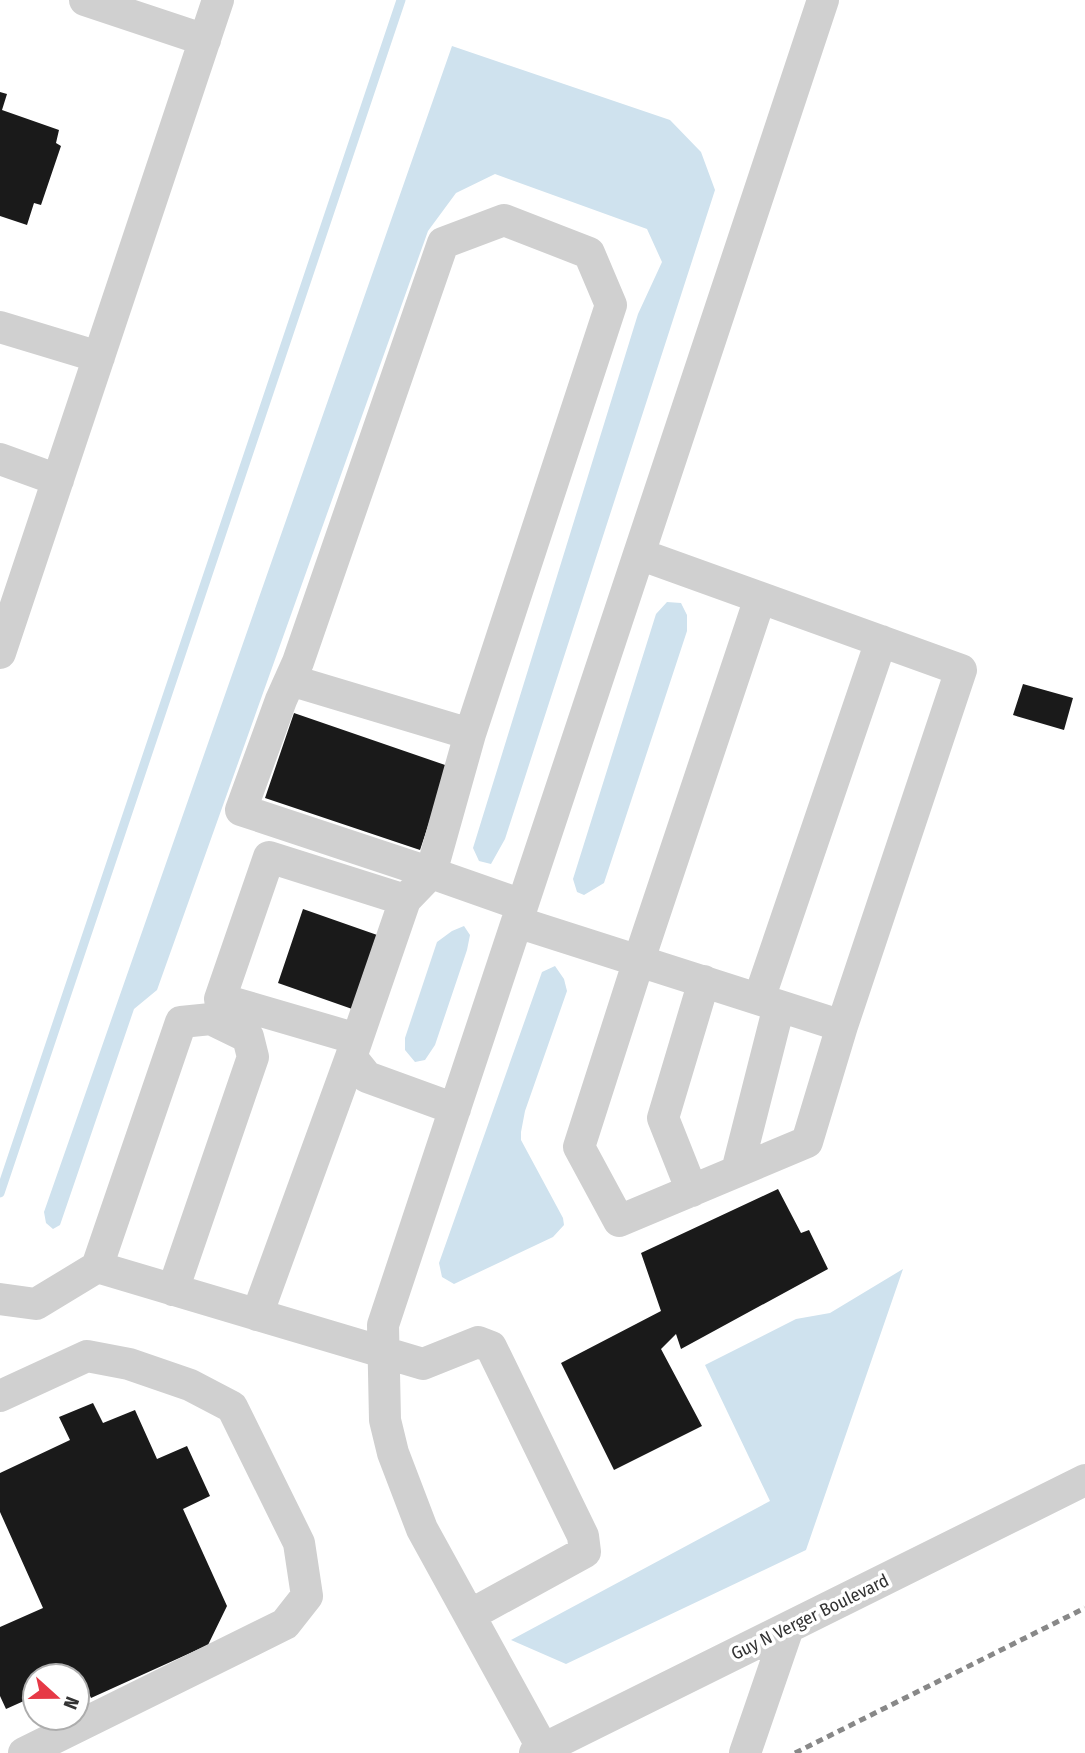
<svg xmlns="http://www.w3.org/2000/svg" width="1085" height="1753" font-family="'Fira Sans Condensed',sans-serif">
  <style>
    .water { fill: #cfe2ee }
    .lines { fill: none; stroke-linecap: round; stroke-linejoin: round }
    .stream { stroke: #cfe2ee; stroke-width: 9 }
    .building { fill: #1a1a1a }
    .minor { stroke: #d0d0d0; stroke-width: 32 }
    .rail { stroke: #888; stroke-width: 5; stroke-dasharray: 7 5; stroke-linecap: butt }
    .labels { text-anchor: middle; stroke-width: 7; stroke-linejoin: round; paint-order: stroke }
    .street-label { font-size: 18px; fill: #333; stroke: #fff }
  </style>
  <rect width="100%" height="100%" fill="#fff"/>
  <path class="water" d="M452,46l218,74 31,32 14,38 -210,649 -14,25 -12,-3 -6,-13 165,-534 24,-52 -15,-33 -152,-55 -39,19 -28,38 -271,759 -23,19 -74,216 -7,4 -7,-6 -2,-11z
    M667,602l14,1 6,12v16l-83,252 -20,12 -7,-3 -4,-13 83,-265z
    M464,926l6,9 -3,15 -32,95 -10,15 -10,2 -10,-12v-12l32,-96 15,-11z
    M555,966l9,13 3,12 -42,120 -4,21v8l42,78 1,7 -11,12 -99,47 -12,-7 -3,-14 103,-291z
    M903,1269l-97,281 -240,114 -55,-24 259,-139 -65,-136 91,-46 34,-6z"/>
  <g class="lines">
    <path class="stream" d="M0,1193l401,-1193"/>
  </g>
  <path class="building" d="M0,92l7,2 -5,16 57,20 -3,13 5,3 -20,59 -7,-2 -7,22 -27,-9z
    M1023,684l50,14 -9,32 -51,-15z
    M294,713l154,53 -28,84 -155,-52z
    M303,909l77,27 -25,74 -77,-27z
    M778,1189l23,44 8,-3 19,39 -147,80 -5,-15 -15,15 41,77 -88,44 -53,-107 100,-52 -20,-58z
    M93,1403l10,20 32,-13 22,49 30,-13 23,50 -27,13 44,97 -19,39 -117,53 -10,-22 -4,2v-2h-42v20l-29,13 -6,-13v-69l43,-19 -43,-96v-39l70,-33 -11,-23z"/>
  <g class="lines">
    <path class="minor" d="M85,0l120,40
      M504,220l85,33 22,52 -141,429 -39,139 -190,-63 40,-110 17,-38 145,-419z
      M0,327l99,30
      M0,459l58,21
      M760,598l-121,362 -60,187 40,74 188,-79 35,-116
      M0,653l218,-653
      M290,680l180,54
      M517,922l325,104 119,-356 -322,-116
      M759,999l122,-358
      M357,1039l-137,-40 49,-142 136,43
      M455,1109l-88,-32 -16,-20 54,-157 26,-27 91,32
      M737,1171l42,-165
      M692,1191l-29,-73 41,-137
      M97,1267l84,-245 30,-3 37,18 5,20 -80,233
      M0,1299l36,5 61,-37 326,97 55,-22 13,5 92,189 2,16 -115,63
      M257,1315l94,-258
      M0,1396l87,-40 42,8 61,21 42,22 67,136 8,53 -22,28 -261,129
      M543,1749l-121,-220 -29,-76 -8,-33 -2,-95 440,-1325
      M535,1753l550,-273
      M745,1753l43,-125"/>
    <path class="rail" d="M795,1753l290,-145"/>
  </g>
  <g class="labels">
    <g class="street-label">
      <text transform="translate(810 1617) rotate(-26)" y="6">Guy N Verger Boulevard</text>
    </g>
  </g>
  <g transform="translate(56 1697) rotate(111)"><circle r="33" fill="#ffffff" stroke="#adadad" stroke-width="2"/>
  <path d="M0-5L12 26L0 18L-12 26Z" fill="#e63946"/>
  <text y="-10" font-size="19" font-weight="bold" text-anchor="middle" fill="#333333">N</text>
  </g>
</svg>
